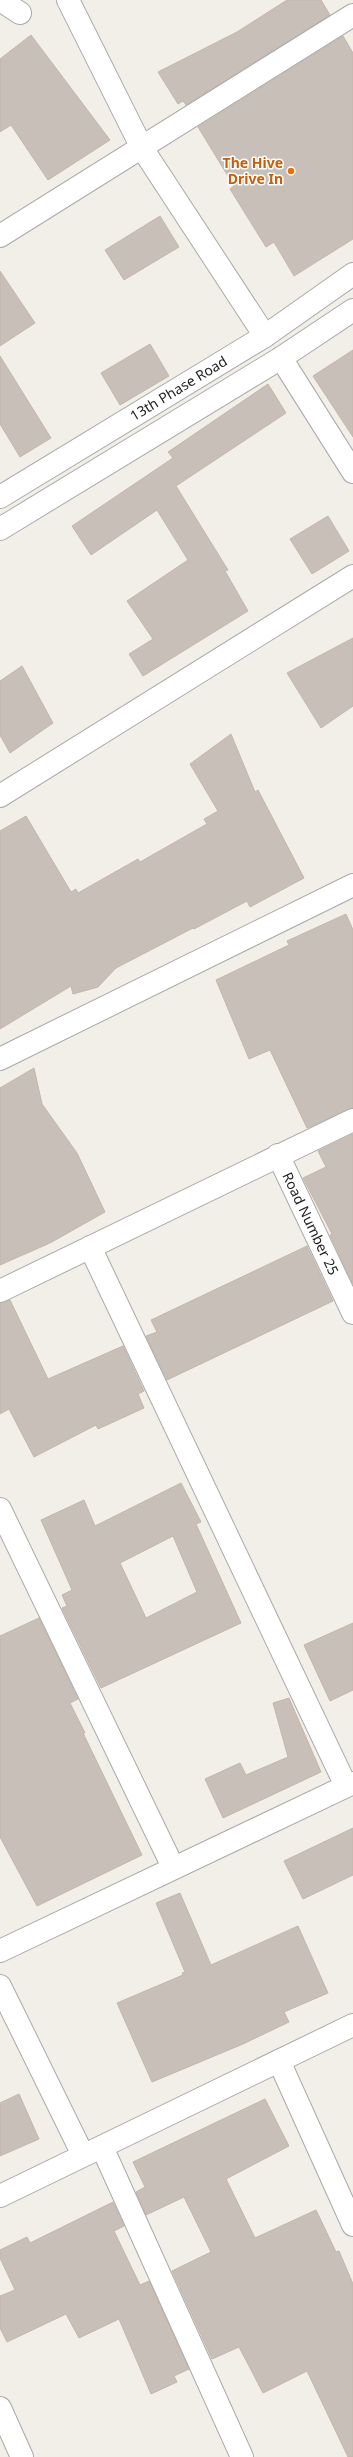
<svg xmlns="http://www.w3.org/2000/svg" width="353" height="2457" font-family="'Noto Sans',sans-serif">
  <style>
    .building { fill: #c7bfb8; stroke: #c4b6ab; fill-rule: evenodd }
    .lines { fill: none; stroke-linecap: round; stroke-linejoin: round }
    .minor-casing { stroke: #a9a9a9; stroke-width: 24 }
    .tertiary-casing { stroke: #a9a9a9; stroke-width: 24 }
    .minor { stroke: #fff; stroke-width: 22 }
    .tertiary { stroke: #fff; stroke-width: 22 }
    .food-dot { fill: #e8710a; stroke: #fff; stroke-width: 1.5 }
    .labels { text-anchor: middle; stroke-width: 3; stroke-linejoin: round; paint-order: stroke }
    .food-label { font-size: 14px; font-weight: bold; fill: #c56008; stroke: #fff; text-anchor: end }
    .street-label { font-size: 14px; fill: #222; stroke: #fff }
  </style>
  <rect width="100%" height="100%" fill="#f2efe9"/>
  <path class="building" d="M287,0h34l9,15 -144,90 -3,-4 -5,3 -20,-32 79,-40z
    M31,35l79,105 -62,40 -37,-55 -11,7v-73z
    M343,36l10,17v186l-59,37 -20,-34 -8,5 -36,-58 4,-3 -36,-59z
    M160,216l19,31 -55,33 -19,-30z
    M0,271l35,52 -35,23z
    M150,344l19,32 -49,29 -19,-32z
    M353,350v87l-40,-61z
    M0,356l51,82 -31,19 -20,-33z
    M268,384l18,29 -110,73 52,84 -3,1 23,40 -105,65 -14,-22 24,-15 -26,-38 61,-41 -31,-50 -66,45 -19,-29 101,-68 -5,-6z
    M328,516l21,35 -37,23 -22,-35z
    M353,638v68l-32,22 -34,-55z
    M22,666l31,57 -43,30 -10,-18v-54z
    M231,734l24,58 3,-2 46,88 -54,29 -3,-6 -53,28 -1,-1 -77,40 -18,19 -25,7 -2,-8 -71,43v-198l26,-15 45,76 5,-3 2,4 60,-34 2,3 67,-38 -3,-5 14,-8 -28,-47z
    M346,914l7,16v178l-46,20 -37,-78 -21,9 -33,-79 73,-35 -2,-4z
    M34,1068l8,36 35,49 28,59 -55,31 -50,22v-177z
    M353,1134v150l-23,-49 2,-1 -29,-56 23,-11 -8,-16z
    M307,1246l26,55 -166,79 -21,-44 11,-4 -6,-12z
    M10,1300l38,79 75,-33 21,45 -6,3 6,14 -46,21 -2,-4 -62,32 -25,-48 -9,5v-111z
    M181,1483l20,39 -5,2 45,99 -140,65 -39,-80 5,-2 -5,-11 10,-5 -31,-70 43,-20 11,26zM173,1536l24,56 -51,26 -26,-55z
    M39,1618l39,81 -8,4 15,30h-2l59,122 -105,51 -37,-69v-201z
    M353,1623v67l-23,11 -26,-56z
    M289,1698l32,74 -98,46 -18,-39 35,-16 6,12 42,-18 -15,-54z
    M353,1828v47l-50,24 -19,-38z
    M180,1893l31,72 87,-39 30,67 -44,19 5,10 -46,22 -91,38 -35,-79 66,-28 -1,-2 3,-1 -29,-69z
    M19,2094l20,45 -39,17v-53z
    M265,2099l24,47 -63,33 29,59 61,-28 20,42 3,-1 14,33v173h-5l-41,-86 -44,22 -24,-46 -27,12 -40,-88 39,-19 -27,-55 -38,18 -10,-23 9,-5 -12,-25z
    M113,2202l11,24 -10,5 26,54 9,-4 40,88 -15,7 3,6 -26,12 -32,-75 -40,19 -13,-24 -59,28 -7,-14v-32l15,-6 -15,-32v-8l27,-13 3,6z"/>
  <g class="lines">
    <defs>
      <g id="minor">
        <path d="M0,0l20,13"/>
        <path d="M68,0l74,148 123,188"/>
        <path d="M0,236l353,-221"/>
        <path d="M281,358l72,114"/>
        <path d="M0,796l353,-220"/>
        <path d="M0,1059l353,-174"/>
        <path id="s1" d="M278,1155l75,158"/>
        <path d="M90,1247l256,539"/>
        <path d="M0,1291l353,-171"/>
        <path d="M0,1509l173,358"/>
        <path d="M0,1951l353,-168"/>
        <path d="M0,1986l83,169"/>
        <path d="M279,2061l74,164"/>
        <path d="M102,2147l140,310"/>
        <path d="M0,2196l353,-171"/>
        <path d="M0,2408l22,49"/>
      </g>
      <g id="tertiary">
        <path id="s2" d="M0,497l265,-161 88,-62"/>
        <path d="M0,529l281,-171 72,-48"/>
      </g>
    </defs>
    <use href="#minor" class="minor-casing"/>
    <use href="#tertiary" class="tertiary-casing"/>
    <use href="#minor" class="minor"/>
    <use href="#tertiary" class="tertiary"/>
  </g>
  <circle class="food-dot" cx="291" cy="171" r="4"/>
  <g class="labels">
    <g class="food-label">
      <text x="283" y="168">The Hive<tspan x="283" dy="16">Drive In</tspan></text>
    </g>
    <g class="street-label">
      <text dy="5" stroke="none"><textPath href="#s2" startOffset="209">13th Phase Road</textPath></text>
      <text dy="5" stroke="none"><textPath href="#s1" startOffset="76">Road Number 25</textPath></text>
    </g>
  </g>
</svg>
